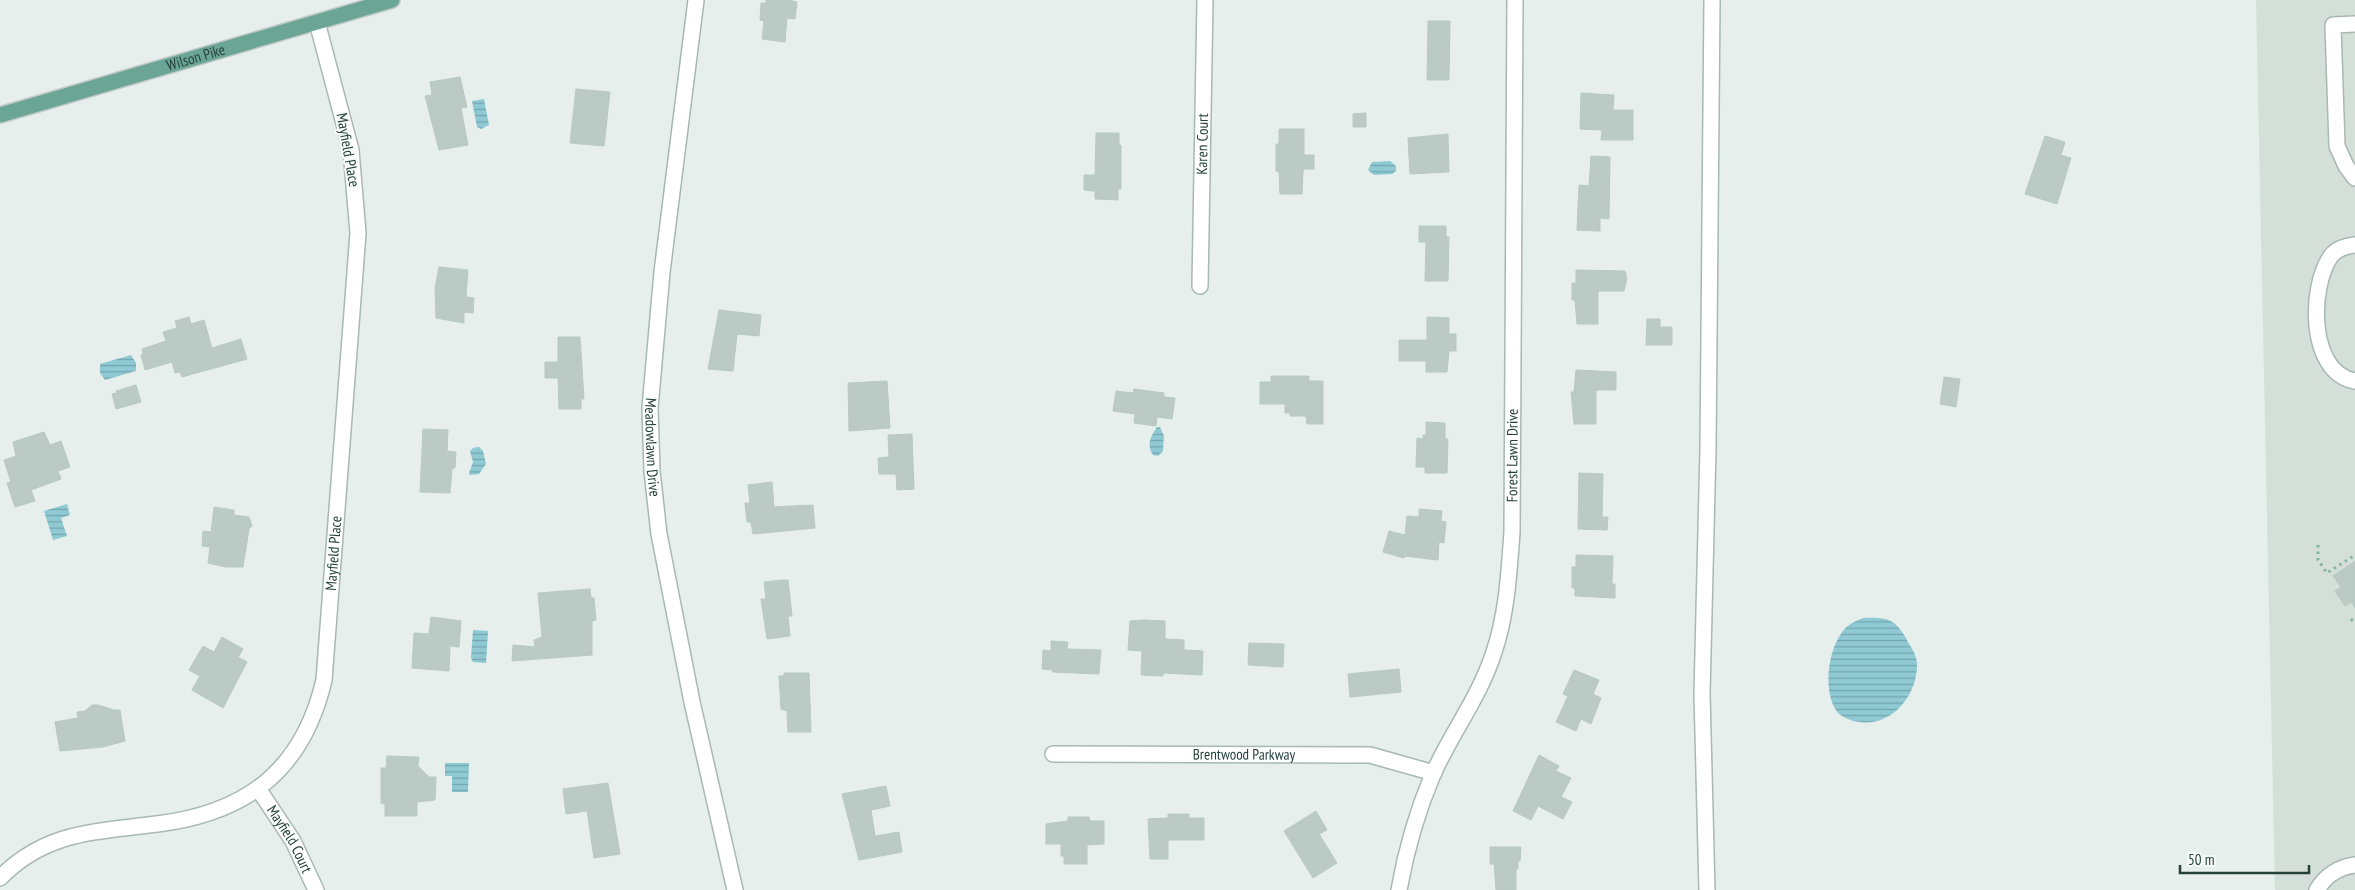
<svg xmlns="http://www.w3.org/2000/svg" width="2355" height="890" font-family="'PT Sans Narrow',sans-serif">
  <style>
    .built { fill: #d4dfda }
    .water { fill: url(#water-rules) }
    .building { fill: #bbcac4; stroke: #b8c9c2 }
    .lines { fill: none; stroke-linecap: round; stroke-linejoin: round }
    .minor-casing { stroke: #a8b8b2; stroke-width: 18 }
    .major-casing { stroke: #c2cac8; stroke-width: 18 }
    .path { stroke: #86b3a5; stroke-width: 3; stroke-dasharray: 2.5 4; stroke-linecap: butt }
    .minor { stroke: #fff; stroke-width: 15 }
    .major { stroke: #6aa596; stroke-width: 15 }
    .labels { text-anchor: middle; stroke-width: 4; stroke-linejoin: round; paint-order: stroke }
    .street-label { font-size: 15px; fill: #24423a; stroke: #f7fbf9 }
  </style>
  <defs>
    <pattern id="water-rules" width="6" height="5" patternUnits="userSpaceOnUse" patternTransform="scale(1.25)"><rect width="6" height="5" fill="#8ec9d4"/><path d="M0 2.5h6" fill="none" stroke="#74a5ad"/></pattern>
  </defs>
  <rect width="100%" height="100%" fill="#e6efeb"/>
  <path class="built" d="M2256,0h99v890h-80z"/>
  <path class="water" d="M484,99l5,26 -8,4 -4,-2 -5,-26z
    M1390,161l6,5v5l-4,3 -18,1 -6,-5 4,-8z
    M131,355l5,8v8l-31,9 -5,-7v-9z
    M1157,427h3l4,9 -1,15 -5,5 -5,-1c-7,-10 -2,-19 4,-28z
    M479,447l4,4 3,13 -7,10 -9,1 -1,-2 4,-11 -3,-11 3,-3z
    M67,504l3,11 -9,3 6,18 -14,4 -9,-29z
    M1863,618c25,-1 33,1 45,24 4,7 8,12 9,21 1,32 -25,64 -58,59 -8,-1 -15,-4 -21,-9 -17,-20 -10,-72 11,-88 4,-3 9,-5 14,-7z
    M473,630l15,1 -2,32 -13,-1 -2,-4z
    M445,763h24l-1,29h-16v-16h-7z"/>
  <path class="building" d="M766,0h23l8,2 -2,17 -8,-1 -2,24 -23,-3 2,-18 -4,-1 1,-17h5z
    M1428,21h22l-1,59h-22z
    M460,77l7,30 -6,1 7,37 -29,5 -14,-54 7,-1 -2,-13z
    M576,89l34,3 -6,54 -34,-3z
    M1581,93l33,2 -1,15h20v30h-32l1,-10 -22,-1z
    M1366,113v14h-13v-13z
    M1279,129h25v26h10v14h-10l-1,3 -1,22h-22l-1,-22 -3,-1v-27h3z
    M1096,133h23v12h2v44h-3v11l-23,-1v-8l-11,-1v-15h11z
    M1448,134l1,38 -39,2 -2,-36z
    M2045,136l20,6 -4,13 10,3 -14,46 -32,-10z
    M1591,156l19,1 -1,62 -9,-1v13l-23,-1 2,-45 10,1z
    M1419,226h27v11h3l-1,44h-23l1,-39h-7z
    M439,267l29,3 -2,27 8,1 -1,15 -9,-1v11l-28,-5 -1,-30z
    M1576,270l49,1 2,7 -3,13h-26v33h-21l-2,-24h-3v-17h4z
    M719,310l42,5 -2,21 -22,-2 -4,37 -25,-2z
    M189,317l2,7 13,-4 8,28 29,-9 6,20 -65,18 -2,-5 -5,1 -3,-11 -27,8 -4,-15 2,-1 -1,-5 24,-8 -3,-9 14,-4 -2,-7z
    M1427,317l22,1v16h7v17h-7l-2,21h-21v-11h-27v-21h28z
    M1647,319h13v8h12v18h-26z
    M558,337h22l4,62h-3v10h-22l-1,-31h-13v-16h13z
    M1576,370l40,2v18h-20v34h-22l-3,-32h3z
    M1271,376h38v5h14v43h-16l-1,-8h-16v-3h-5v-9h-25v-22h11z
    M1944,377l16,2 -4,28 -16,-3z
    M887,381l3,47 -41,3 -1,-48z
    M136,385l5,17 -25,7 -4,-15 5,-1 -1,-2z
    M1134,389l30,4v4l11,1 -3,21 -15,-2 -1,9 -22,-3 1,-9 -22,-3 3,-20 17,2z
    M1426,422l19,1v16h3l-1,34h-22v-6h-9l1,-29 6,1v-4h3z
    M423,429l25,1 -1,21 9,1 -1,16h-3l-2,25 -30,-1z
    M44,432l6,13 11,-4 9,26 -12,4 3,8 -30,11 4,11 -20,6 -8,-24 4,-1 -7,-22 12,-4 -3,-14z
    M912,434l2,55 -17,1 -1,-16h-17l-1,-16 11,-1 -1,-22z
    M1579,473l24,1 -1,43h6l-1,13 -29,-1z
    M772,482l2,25 39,-2 2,23 -62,6 -2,-12h-4l-2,-19h5l-2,-18z
    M214,507l20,3v5l15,2 3,9 -3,3 -6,38h-17l-18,-4 2,-16 -8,-1 1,-15 8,1z
    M1419,509l23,2 -1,10 5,1 -2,21 -5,-1 -1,18 -33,-4 -1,2 -21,-6 6,-21 16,4 2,-19 12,1z
    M1576,555l37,1 -1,28h3v14l-40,-2v-8h-3v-21h4z
    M2355,561v47l-4,-6 -6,4 -10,-15 6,-4 -8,-11z
    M783,580h5l4,36h-4l2,20 -23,3 -6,-40h5l-2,-17z
    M590,589l1,9h3l2,22 -4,1v34l-80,6 1,-16 22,2 -1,-7 8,-3 -4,-44z
    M431,617l30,4 -2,26 -9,-1 -1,25 -37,-3 2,-35 15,1z
    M1144,620l21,1v18l19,1v10l19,1 -1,24 -39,-2v3l-22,-1 1,-24 -14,-1 2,-29z
    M222,637l21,12 -5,8 9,5 -24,46 -31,-18 8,-14 -11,-6 14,-24 11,6z
    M1051,641l17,1 -1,7 34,1 -2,24 -47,-2 1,-2 -11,-1 1,-19 8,1z
    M1249,643l35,1 -1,23 -35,-2z
    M1399,669l2,23 -51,5 -2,-23z
    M1574,670l25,10 -6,14 8,4 -10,26 -10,-5 -5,12 -20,-9 12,-26 -5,-2z
    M784,673h25l2,59h-23l-1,-21 -6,-2 -2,-33h5z
    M92,705h6l16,5h6l5,31 -22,6 -43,4 -5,-29 23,-4 -1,-6 8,-1z
    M1539,755l20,11 -3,5 15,7 -10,19 11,5 -9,17 -25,-13 -7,14 -18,-9z
    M387,756l32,1 -1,9 11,11h7l-1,23 -18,2v14h-32v-12l-4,-1v-35h5z
    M608,783l12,71 -26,4 -7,-47 -21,3 -3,-25z
    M886,786l4,20 -19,4 4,26 24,-4 3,20 -43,8 -17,-66z
    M1316,811l11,19 -8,4 18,29 -24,15 -29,-47z
    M1168,814h21v4h15v22h-36v19h-18l-2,-40 20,-1z
    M1068,817h21l1,4h14v23l-17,1v19h-23v-8h-3v-12h-15v-20l22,-3z
    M1490,847h31l-1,14h-2v8h-2v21h-20l-2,-26h-4z"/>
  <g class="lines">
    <defs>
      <g id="minor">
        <path id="s1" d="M696,0l-34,272 -12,136 2,63 7,63 33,168 43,188"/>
        <path d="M2355,24l-22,1 4,121 9,20 9,12"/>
        <path d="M2355,245c-9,1 -18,3 -24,11 -22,31 -23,117 24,125"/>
        <path id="s2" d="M1200,286l5,-286"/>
        <path id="s3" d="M1053,754l317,1 64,18"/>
        <path id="s4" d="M259,790l34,51 23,49"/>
        <path id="s5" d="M0,878c46,-47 96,-46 157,-54 90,-11 146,-54 167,-144l34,-447 -7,-83 -34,-128"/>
        <path id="s6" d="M1399,890c7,-40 18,-78 34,-116 19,-42 47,-78 61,-122 13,-38 15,-80 18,-120l3,-532"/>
        <path d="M1707,890l-5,-196 6,-246 4,-448"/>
        <path d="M2317,890c8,-14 22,-23 38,-25"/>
      </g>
      <g id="major">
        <path id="s7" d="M0,115l392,-115"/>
      </g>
    </defs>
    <use href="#minor" class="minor-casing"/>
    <use href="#major" class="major-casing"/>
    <path class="path" d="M2318,545v15l9,13 28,-18
      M2351,619l4,5"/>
    <use href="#minor" class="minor"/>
    <use href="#major" class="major"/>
  </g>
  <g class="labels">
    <g class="street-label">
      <text dy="5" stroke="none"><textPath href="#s7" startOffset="204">Wilson Pike</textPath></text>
      <text dy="5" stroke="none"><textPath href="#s2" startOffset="142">Karen Court</textPath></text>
      <text transform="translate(348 150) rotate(80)" y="5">Mayfield Place</text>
      <text dy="5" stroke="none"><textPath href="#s1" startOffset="450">Meadowlawn Drive</textPath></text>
      <text dy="5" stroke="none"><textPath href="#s6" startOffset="456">Forest Lawn Drive</textPath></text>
      <text dy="5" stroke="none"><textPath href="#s5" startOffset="535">Mayfield Place</textPath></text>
      <text dy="5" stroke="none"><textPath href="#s3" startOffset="191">Brentwood Parkway</textPath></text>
      <text dy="5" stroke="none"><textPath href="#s4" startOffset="58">Mayfield Court</textPath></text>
    </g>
  </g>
  <path d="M2180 865v8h129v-8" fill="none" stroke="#24423a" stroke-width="2.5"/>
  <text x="2188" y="865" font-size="15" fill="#24423a" stroke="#f7fbf9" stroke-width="4" paint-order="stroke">50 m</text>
</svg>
